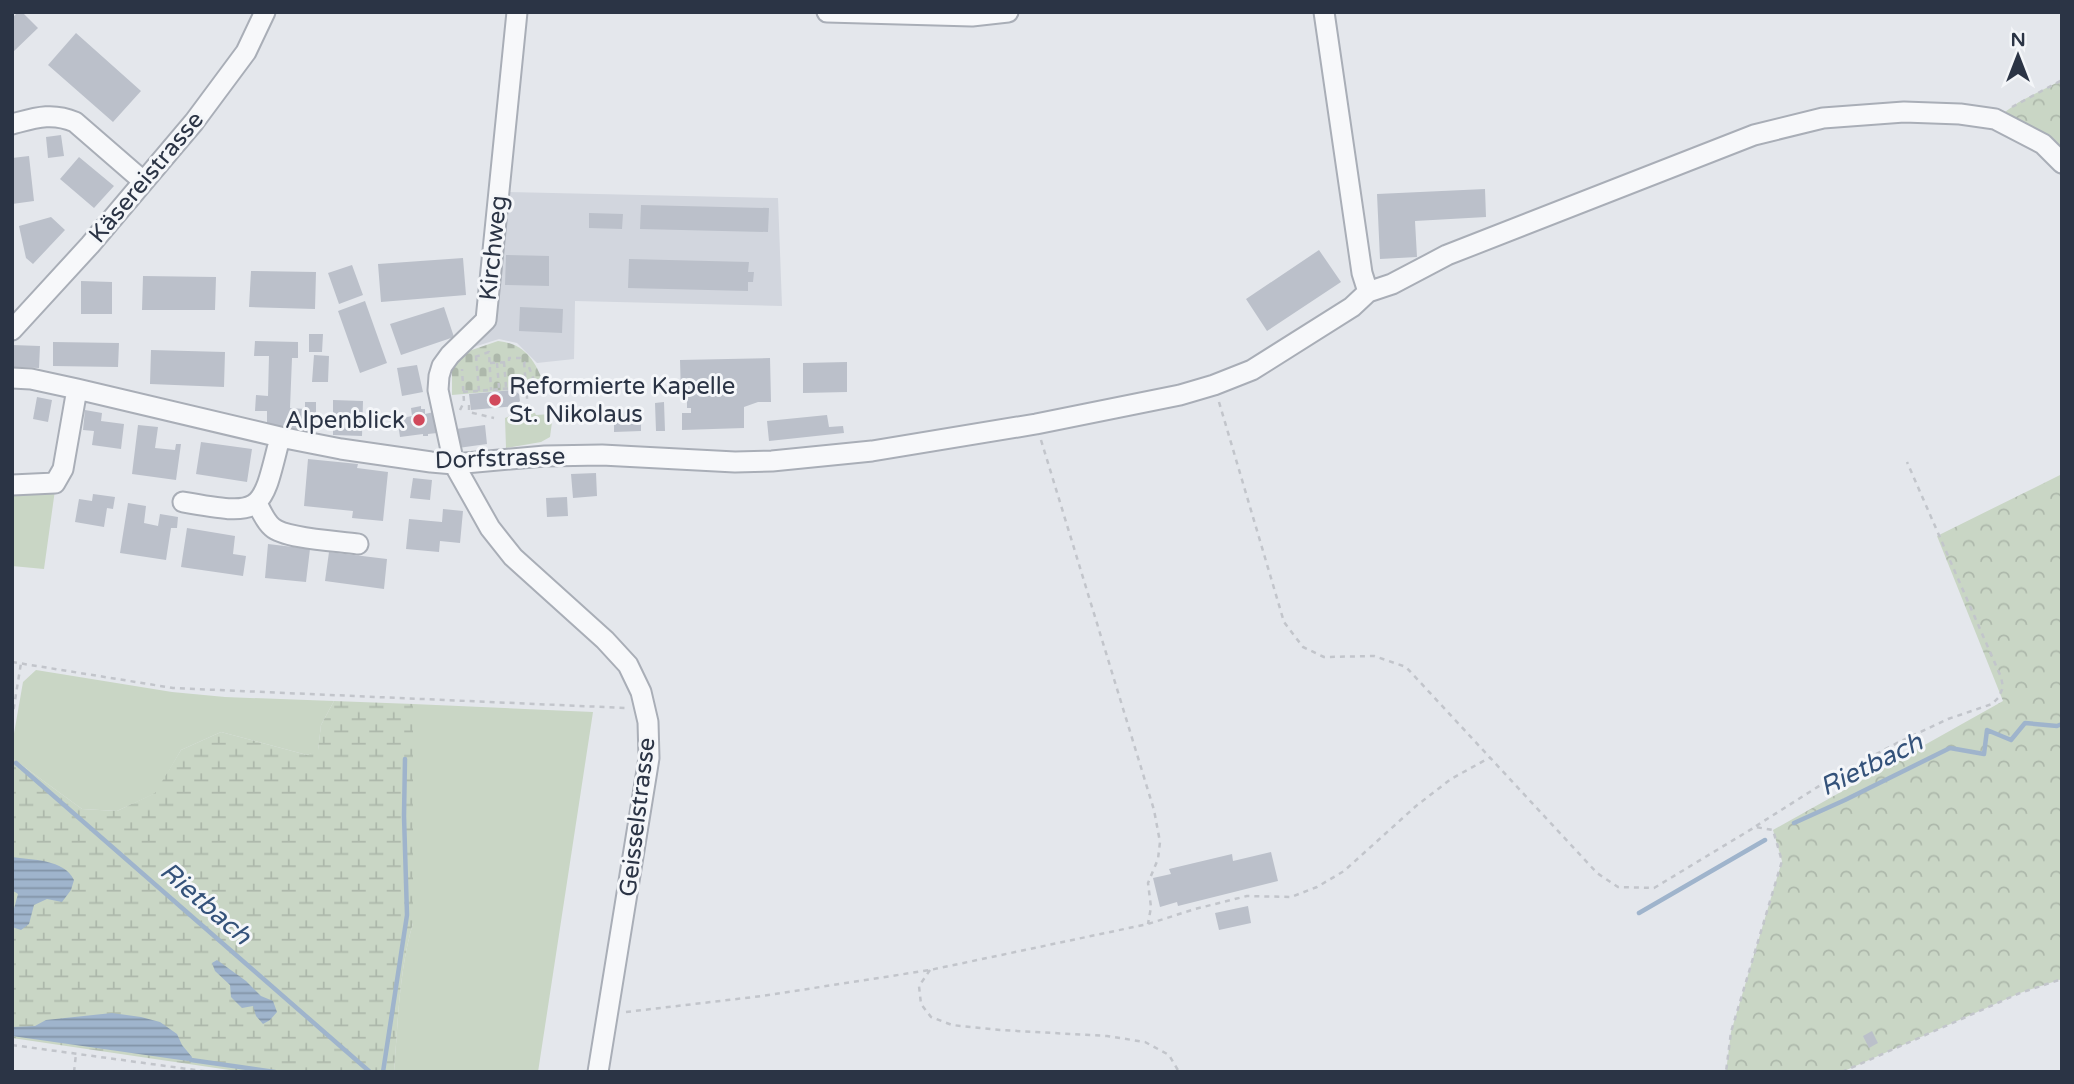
<svg xmlns="http://www.w3.org/2000/svg" width="2074" height="1084" font-family="'Varela Round',sans-serif">
  <style>
    .built { fill: #d2d6de }
    .green { fill: #c9d6c5 }
    .forest { fill: url(#forest-crowns) }
    .wetland { fill: url(#wetland-marsh) }
    .cemetery { fill: url(#cemetery-stones) }
    .water { fill: url(#water-rules) }
    .lines { fill: none; stroke-linecap: round; stroke-linejoin: round }
    .stream { stroke: #9fb4cc; stroke-width: 4.5 }
    .building { fill: #bbc0ca }
    .minor-casing { stroke: #a9aeb7; stroke-width: 23 }
    .path { stroke: #c2c5cb; stroke-width: 2.5; stroke-dasharray: 5 5; stroke-linecap: butt }
    .minor { stroke: #f7f8fa; stroke-width: 19 }
    .poi-dot { fill: #d1495b; stroke: #f4f6f9; stroke-width: 2.5 }
    .labels { text-anchor: middle; stroke-width: 6; stroke-linejoin: round; paint-order: stroke }
    .street-label { font-size: 24px; fill: #2b3445; stroke: #f4f6f9 }
    .poi-label { font-size: 24px; fill: #2b3445; stroke: #f4f6f9; text-anchor: start }
    .water-label { font-size: 26px; font-style: italic; fill: #34527a; stroke: #f4f6f9 }
  </style>
  <defs>
    <pattern id="forest-crowns" width="20" height="18" patternUnits="userSpaceOnUse" patternTransform="scale(1.75)"><rect width="20" height="18" fill="#c9d6c5"/><path d="M2 6a3 3 0 1 1 6 0M12 15a3 3 0 1 1 6 0" fill="none" stroke="#adb8ab"/></pattern>
    <pattern id="wetland-marsh" width="20" height="14" patternUnits="userSpaceOnUse" patternTransform="scale(1.75)"><rect width="20" height="14" fill="#c9d6c5"/><path d="M1 5h8M5 5V1M11 12h8M15 12V8" fill="none" stroke="#adb8ab"/></pattern>
    <pattern id="cemetery-stones" width="16" height="16" patternUnits="userSpaceOnUse" patternTransform="scale(1.75)"><rect width="16" height="16" fill="#c9d6c5"/><path d="M2 7V4a2 2 0 0 1 4 0v3zM10 15v-3a2 2 0 0 1 4 0v3z" fill="#adb8ab"/></pattern>
    <pattern id="water-rules" width="6" height="5" patternUnits="userSpaceOnUse" patternTransform="scale(1.75)"><rect width="6" height="5" fill="#9fb4cc"/><path d="M0 2.5h6" fill="none" stroke="#8293a7"/></pattern>
  </defs>
  <rect width="100%" height="100%" fill="#e4e7ec"/>
  <path class="built" d="M504,192l274,6 4,108 -207,-5 -1,58 -37,4 -20,-20 -18,-4 -38,12 14,-11z"/>
  <path class="green" d="M535,413l1,2 15,-1 1,8 -2,15 -9,5 -35,6 -1,-30 10,-4z
    M55,490l-11,79 -32,-3v-74z
    M36,670l136,22 53,5 109,4 -13,24 -3,26 -11,4 -86,-23 -40,18 -25,43 -39,18 -35,-2 -70,-51v-13l11,-63z
    M413,704l180,8 -55,360h-144c4,-50 5,-101 19,-149z"/>
  <path class="forest" d="M2062,80v83l-67,-44 24,-17z
    M2062,474v505l-42,14 -178,79h-116l5,-40 51,-171 -9,-31 230,-129 -66,-165z"/>
  <path class="wetland" d="M334,701l79,3v219c-14,48 -15,99 -19,149h-151l-231,-34v-280l70,51 35,2 38,-18 26,-43 40,-18 86,23 11,-5 3,-25z"/>
  <path class="cemetery" d="M498,341c29,3 38,22 47,46l-93,8v-30l14,-13z"/>
  <path class="water" d="M12,857c20,3 52,2 62,23l-3,10 -9,12 -15,-3 -13,6 -5,19 -8,6 -9,-3v-11l6,-22 -6,-4z
    M217,960l29,21 15,15 12,5 4,11 -7,8 -7,4 -7,-8 -3,-10 -11,2 -11,-11 -1,-12 -15,-14 -3,-8z
    M112,1013l29,4 19,5 17,12 5,11 10,12 -1,3 -3,1 -176,-25 1,-9 22,-1 11,-6z"/>
  <g class="lines">
    <path class="stream" d="M16,763l354,309
      M1794,823l51,-23 105,-52 34,6 3,-24 24,10 14,-17 32,3 5,-2
      M1639,913l126,-73
      M191,1060l84,12
      M383,1072l24,-157 -3,-99 1,-57"/>
  </g>
  <path class="building" d="M18,12h4l16,16 -26,25v-35z
    M76,33l65,58 -28,31 -65,-57z
    M61,135l3,21 -16,2 -2,-21z
    M29,156l5,45 -22,3v-46z
    M79,157l35,29 -20,22 -34,-29z
    M1485,189l1,28 -71,4 2,36 -37,2 -3,-65z
    M641,205l128,3 -1,24 -128,-3z
    M589,213l34,1 -1,15 -33,-1z
    M51,217l14,13 -32,34 -7,-6 -7,-32z
    M1319,250l22,32 -74,49 -21,-32z
    M506,255l43,1v30l-44,-1z
    M463,258l3,37 -85,7 -3,-38z
    M629,259l120,3 -1,10h6l-1,10h-5v9l-120,-3z
    M352,265l11,30 -24,9 -11,-31z
    M251,271l65,1 -1,37 -66,-2z
    M143,276l73,1 -1,33h-73z
    M81,281l31,1v32h-31z
    M365,301l22,62 -27,10 -22,-62z
    M444,307l10,30 -53,18 -11,-31z
    M520,307l43,2 -1,24 -43,-2z
    M309,334h14l-1,18h-13z
    M255,341l43,1v16h-6l-2,50 15,1v-7h11v29l-27,-1 -22,-4v-15h-12l1,-16 12,1 1,-40h-15z
    M53,342l66,1 -1,24 -65,-1z
    M12,345l28,1 -1,22 -27,-1z
    M151,350l74,2 -1,35 -74,-3z
    M314,355l15,1 -1,26h-16z
    M770,358l1,44h-13l-14,5v21l-62,2v-17h9v-5h-4v-13h-6l-1,-35z
    M847,362v30l-44,1v-30z
    M417,365l6,27 -21,4 -5,-28z
    M514,390l5,4 1,7 -5,5 -44,4 -2,-16z
    M37,397l15,3 -4,22 -15,-3z
    M333,400l30,1 -1,35 -29,-1z
    M664,402l1,29h-9l-1,-28z
    M421,406v3h4v5l9,-2 3,21 -9,1v2h-5v-2l-23,3 -2,-13 4,-1v-5l10,-2 -1,-8z
    M641,409v22l-27,1v-22z
    M85,410l17,3 -1,8 23,3 -3,25 -29,-4 2,-14 -11,-1z
    M827,415l2,12 14,-1 1,7 -75,8 -2,-20z
    M138,425l20,2 -3,21 20,2 1,-6h5l-5,36 -44,-6z
    M485,425l2,19 -29,4 -2,-19z
    M201,442l51,7 -5,33 -51,-8z
    M308,459l50,5 -1,4 31,4 -5,49 -31,-3 1,-7 -49,-5z
    M596,473l1,23 -24,2 -2,-24z
    M413,478l19,2 -2,20 -20,-2z
    M93,494l22,3 -2,12 -6,-1 -3,19 -29,-5 4,-23 13,2z
    M567,497l1,19 -21,1 -1,-19z
    M128,503l18,3 -2,17 14,3 2,-12 18,3 -1,11h-6l-5,32 -46,-7z
    M443,509l20,2 -3,32 -20,-2 -1,11 -33,-3 3,-30 33,3z
    M187,528l48,8 -2,18 13,2 -3,20 -62,-9z
    M268,544l42,5 -4,33 -41,-4z
    M329,552l58,7 -3,30 -59,-8z
    M1271,852l7,29 -100,25 -1,-4 -17,5 -7,-29 18,-4 -2,-5 63,-15 1,7z
    M1248,906l3,17 -32,7 -4,-17z
    M1872,1031l6,12 -9,5 -6,-12z"/>
  <g class="lines">
    <defs>
      <path id="minor" d="M517,12l-31,308 -36,35 -8,11 -3,10 -1,14 16,74 36,64 23,29 92,83 23,25 13,27 7,30 1,36 -51,314
        M827,12l145,4 36,-4
        M1324,12l38,261 6,19
        M12,124c23,-6 40,-12 63,-2l68,59
        M12,330l78,-85 104,-123 52,-70 19,-40
        M12,378l19,1 46,10 203,48 61,12 90,13 23,2 91,-8 57,-1 133,7 37,-1 100,-10 164,-27 144,-29 34,-10 38,-15 100,-63 16,-15 24,-8 55,-29 307,-120 69,-17 81,-6 56,2 35,5 48,25 19,19
        M12,485l43,-2 8,-14 14,-80
        M183,502c80,14 78,13 97,-65
        M257,503c4,8 8,18 15,24 13,12 66,14 86,17"/>
    </defs>
    <use href="#minor" class="minor-casing"/>
    <path class="path" d="M2012,107l50,-27
      M476,356l3,35
      M475,357l14,-5 2,38
      M504,362l2,25
      M490,363l19,-1v-4h11l4,4 2,25 10,-1 -7,-19 -5,-5
      M497,363l2,25
      M463,392l63,-5 2,22
      M1219,402l65,220 19,25 21,10 50,-1 32,11 191,206 21,14 36,1 101,-61 18,3 9,31 -51,171 -5,40
      M469,405v7l25,6
      M460,410l4,-8 -2,-33
      M1041,440l113,370 6,32 -2,17 -10,24 3,24 -3,17
      M12,662l161,26 453,20
      M12,719l9,-56
      M1756,826l82,-52 61,-32 49,-23 44,-15 7,-7 4,-10 -2,-10 -94,-215
      M930,970l-11,16 2,18 10,13 21,8 48,5 107,6 38,6 24,13 10,17
      M626,1012l136,-16 168,-26 218,-46 47,-15 52,-13 44,1 26,-10 27,-16 72,-65 35,-27 38,-21
      M12,1045l198,27
      M74,1072l2,-18
      M1842,1072l178,-79 42,-14"/>
    <use href="#minor" class="minor"/>
  </g>
  <g class="poi-dot">
    <circle cx="495" cy="400" r="7"/>
    <circle cx="419" cy="420" r="7"/>
  </g>
  <g class="labels">
    <g class="street-label">
      <text transform="translate(146 177) rotate(-50)" y="8">Käsereistrasse</text>
      <text transform="translate(493 248) rotate(-84)" y="8">Kirchweg</text>
      <text transform="translate(500 458) rotate(-2)" y="8">Dorfstrasse</text>
      <text transform="translate(637 817) rotate(-83)" y="8">Geisselstrasse</text>
    </g>
    <g class="poi-label">
      <text x="509" y="394">Reformierte Kapelle<tspan x="509" dy="28">St. Nikolaus</tspan></text>
      <text x="405" y="428" text-anchor="end">Alpenblick</text>
    </g>
    <g class="water-label">
      <text transform="translate(1871 764) rotate(-26)" y="9">Rietbach</text>
      <text transform="translate(206 903) rotate(41)" y="9">Rietbach</text>
    </g>
  </g>
  <rect width="2074" height="1084" fill="none" stroke="#2b3445" stroke-width="28"/>
  <g transform="translate(2018 56)" stroke="#f4f6f9" stroke-width="5" paint-order="stroke">
  <path d="M0-5L12 26L0 18L-12 26Z" fill="#2b3445"/>
  <text y="-10" font-size="19" font-weight="bold" text-anchor="middle" fill="#2b3445">N</text>
  </g>
</svg>
